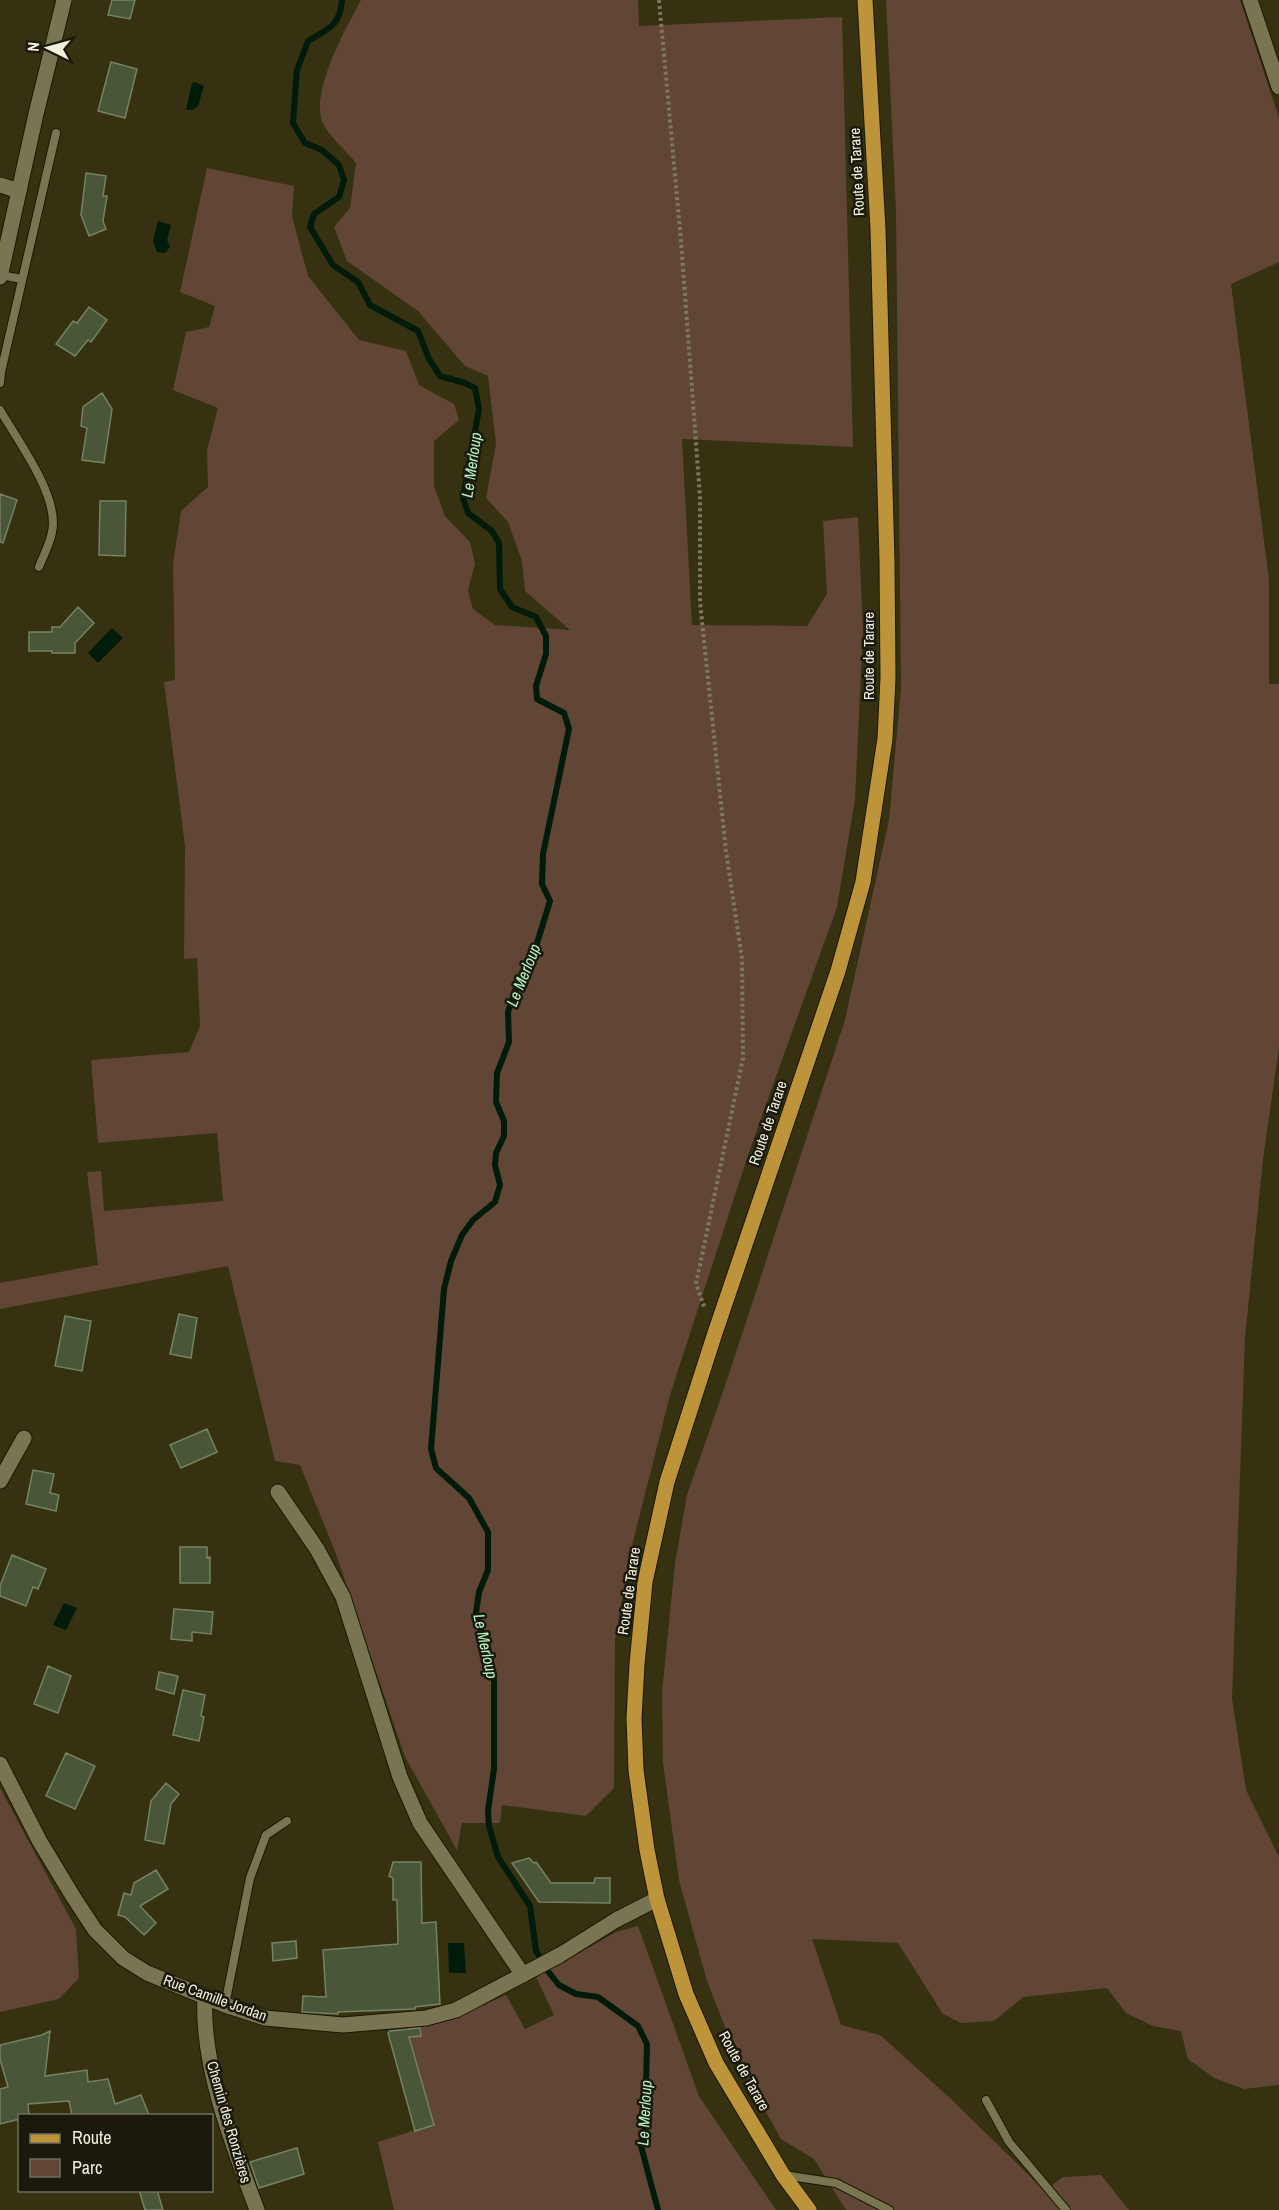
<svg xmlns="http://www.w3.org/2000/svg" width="1279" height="2210" font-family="'Archivo Narrow',sans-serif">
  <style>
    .green { fill: #614636 }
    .water { fill: #011b0a }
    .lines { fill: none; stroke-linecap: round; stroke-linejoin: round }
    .stream { stroke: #011b0a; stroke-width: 6 }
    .building { fill: #495638; stroke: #758363; stroke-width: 1.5 }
    .service-casing { stroke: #1d1900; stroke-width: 10 }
    .minor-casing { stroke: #1d1900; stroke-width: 17 }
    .tertiary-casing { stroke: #1d1900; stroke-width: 17 }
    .primary-casing { stroke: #1d1900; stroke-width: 17 }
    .path { stroke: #7d795e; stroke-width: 4; stroke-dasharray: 3 3; stroke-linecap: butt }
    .service { stroke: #797553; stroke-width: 8 }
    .minor { stroke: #797553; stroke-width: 15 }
    .tertiary { stroke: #797553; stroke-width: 15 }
    .primary { stroke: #be943a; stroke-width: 15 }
    .labels { text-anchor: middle; stroke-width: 5; stroke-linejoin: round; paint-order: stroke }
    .street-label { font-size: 15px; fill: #f2f0dd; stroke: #1a190b }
    .water-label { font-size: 16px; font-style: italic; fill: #b5f4c6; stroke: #1a190b }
  </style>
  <rect width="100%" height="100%" fill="#353111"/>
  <path class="green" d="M361,0h277l1,26 203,-9 11,430 -171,-8 10,186 115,1 20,-32 -4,-73 35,-4 5,112 -8,171 -18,107 -88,245 -79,243 -41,163 -14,82 -1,148 -28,28 -84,-11 -2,18h-38l-5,27 -52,-93 -69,-203 -36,-89 -25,-4 -47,-195 -228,43v-26l98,-18 -11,-93 14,-1 3,40 119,-10 -6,-68 -119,10 -7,-83 98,-8 11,-26 -3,-68 -13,1 1,-113 -21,-164 11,-2 -2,-116 8,-53 27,-24 -1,-37 11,-42 -45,-18 13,-58 23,-5 6,-21 -35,-14 27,-124 87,18 -2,30 16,60 51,64 47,11 13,34 35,19 5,16 -25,21v45l11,30 25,26 5,22 -7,26 5,19 22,16 75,5 -45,-39 -3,-30 -14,-39 -22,-24 10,-54 -8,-68 -23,-10 -47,-55 -71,-50 -13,-34 16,-19 6,-45c-10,-12 -23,-23 -31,-36 -19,-29 21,-99 36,-127z
    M886,0h354l39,118v144l-48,22 38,296v104h10v363l-16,112 -18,179 -13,360 14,92 33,67v228l-35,4 -30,-11 -26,-19 -7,-28 -28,-5 -27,-13 -19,-25 -84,9 -29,24 -33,2 -18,-9 -45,-71 -86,-4 29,86 39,10 71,64 94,92 18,-14 38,-2 28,35h-283l-32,-51 -33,-20 -41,-74 -33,-84 -28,-101 -16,-117 -1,-71 13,-129 12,-68 40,-115 118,-360 44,-200 12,-132 -5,-476z
    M0,1788l76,141 3,49 -20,21 -59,13z
    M638,1926l61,170 77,114h-382l-16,-68 56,-18 -27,-97 40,-6 59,-26 19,34 29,-14 -18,-38 80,-45z"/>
  <path class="water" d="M195,82l9,4 -6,20 -6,4h-6l6,-27z
    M158,221l13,4 -4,15 3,7 -5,6 -8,-1 -4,-11z
    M112,628l11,10 -25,25 -10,-10z
    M64,1603l13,5 -11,22 -13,-5z
    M448,1943h16l2,30h-17z"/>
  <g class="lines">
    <path class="stream" d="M342,0c-2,26 -14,29 -34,41l-11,29 -4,53 12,20 17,7 17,15 5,15 -5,17 -25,17 -4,13 23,38 25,17 12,23 48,26 11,28 11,17 25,7 10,5 4,21 -16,89 5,15 24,18 7,12 1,46 12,18 24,10 10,19v18l-10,32 1,13 27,14 5,16 -26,125 -1,30 8,17 -20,65 -13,19 -9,27 1,30 -12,31 -1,29 8,19v15l-8,17 -1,12 5,20 -5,17 -22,18 -11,15 -11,26 -7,28 -13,160 5,19 33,30 19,34v38l-9,22 -3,21 18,64v92l-6,42 1,15 9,31 32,49 6,45 11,19 12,15 17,9 22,3 40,29 9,18 -2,82 -4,20 17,64"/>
  </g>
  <path class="building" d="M112,0h23l-5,19 -22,-4z
    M111,62l26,7 -12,49 -27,-7z
    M86,173l20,3 -3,20h4l-4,25 3,8 -17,7 -8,-21z
    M89,307l18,13 -16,22 -3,-2 -13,16 -19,-12 17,-23 4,2z
    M102,393l10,16 -8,54 -22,-3 5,-32 -6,-2 2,-19z
    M0,494l17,6 -14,43 -3,-1z
    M100,501h26l-1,55 -26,-1z
    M78,607l16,16 -19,20v10h-23v-2h-23v-19h23v-5h8z
    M179,1314l18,4 -6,40 -21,-4z
    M65,1316l26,5 -9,50 -27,-5z
    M207,1429l10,23 -36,16 -11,-23z
    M33,1470l21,4 -4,19 9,2 -3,16 -30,-7z
    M180,1547h27v11l3,-1v26h-30z
    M12,1555l34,14 -8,20 -5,-2 -7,19 -26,-10v-10z
    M174,1609l39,3 -2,22 -19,-2v9l-21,-2z
    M48,1666l23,10 -13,37 -24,-9z
    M159,1672l19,4 -4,18 -18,-5z
    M183,1690l22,5 -4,21 3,1 -5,24 -26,-6z
    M66,1753l29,13 -20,43 -29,-13z
    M166,1783l13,11 -8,10 -7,40 -19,-4 6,-39z
    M529,1858l5,5 2,-1 15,21h43l1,-5h15v25l-71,-1 -27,-39z
    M393,1862h28l1,61 14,-1 4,82 -25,3v2l-77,3v2l-36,-2 1,-16 23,1 -3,-47 75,-6 -1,-44h-4v-22l-4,-2z
    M156,1870l12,19 -28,17 16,17 -12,12 -19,-18 -7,-2 6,-22 7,2 3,-12z
    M296,1941l1,17 -24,3 -1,-18z
    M420,2028l1,8 -12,1 25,88 -19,6 -27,-98 2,-2z
    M50,2031l-5,45 42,-6 1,12 20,-3 7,25 26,-9 8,20h-77l-3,-14 -41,3 1,11h-9v4l-20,5v-35l8,-2 -8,-28v-14l42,-10z
    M297,2148l7,26 -45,14 -9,-26z
    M139,2190h18l6,20h-18z"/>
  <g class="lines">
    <defs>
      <path id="service" d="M0,275l22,4
        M0,383l1,-11 55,-239
        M0,410c18,31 60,87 52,122 -2,12 -9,24 -13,35
        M225,2005l25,-127 16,-43 21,-14
        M986,2100l23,42 57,68
        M784,2175l52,8 53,27"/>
      <path id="minor" d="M1250,0l29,87
        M0,185l19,6
        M0,1481l24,-43
        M278,1492l39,57 26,48 57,180 20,46 103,152
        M0,1764l39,76 35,58 21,32 28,28 24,15 78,32 40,13 78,7 83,-7 30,-8 104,-55 56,-35 41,-21
        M205,1997c-4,68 28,149 52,213"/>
      <path id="tertiary" d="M0,277l36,-163 28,-114"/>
      <path id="primary" d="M809,2210l-26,-35 -67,-112 -30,-69 -29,-95 -10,-49 -11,-80 -2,-52 3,-54 8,-82 22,-100 48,-149 123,-362 25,-89 22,-143 3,-61 -1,-116 -9,-333 -13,-229"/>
    </defs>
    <use href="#service" class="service-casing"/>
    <use href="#minor" class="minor-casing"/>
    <use href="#tertiary" class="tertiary-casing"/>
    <use href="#primary" class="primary-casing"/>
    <path class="path" d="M659,0l22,241 19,256v105l26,249 16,108 1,99 -47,226 9,25"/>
    <use href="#service" class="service"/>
    <use href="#minor" class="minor"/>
    <use href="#tertiary" class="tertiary"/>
    <use href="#primary" class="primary"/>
  </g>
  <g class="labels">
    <g class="street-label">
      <text transform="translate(857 172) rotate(-93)" y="5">Route de Tarare</text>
      <text transform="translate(869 656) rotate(-90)" y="5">Route de Tarare</text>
      <text transform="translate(768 1123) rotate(-71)" y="5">Route de Tarare</text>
      <text transform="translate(629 1591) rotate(-82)" y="5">Route de Tarare</text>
      <text transform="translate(215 1998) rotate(20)" y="5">Rue Camille Jordan</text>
      <text transform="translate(744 2071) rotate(61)" y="5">Route de Tarare</text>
      <text transform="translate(229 2122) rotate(74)" y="5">Chemin des Ronzières</text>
    </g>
    <g class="water-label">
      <text transform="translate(471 465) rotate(-82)" y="6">Le Merloup</text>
      <text transform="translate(523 975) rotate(-68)" y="6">Le Merloup</text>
      <text transform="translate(486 1646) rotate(78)" y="6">Le Merloup</text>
      <text transform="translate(644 2113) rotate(-87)" y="6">Le Merloup</text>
    </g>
  </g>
  <rect x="18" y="2114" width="195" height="78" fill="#1a190b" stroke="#706f5f" stroke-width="1.5"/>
  <rect x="30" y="2134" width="30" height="9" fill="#be943a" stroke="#706f5f" stroke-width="1.5"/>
  <text x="72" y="2144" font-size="18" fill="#f2f0dd">Route</text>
  <rect x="30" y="2159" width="30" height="18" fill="#614636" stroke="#706f5f" stroke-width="1.5"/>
  <text x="72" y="2174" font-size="18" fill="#f2f0dd">Parc</text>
  <g transform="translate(48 48) rotate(275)" stroke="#1a190b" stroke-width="4.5" paint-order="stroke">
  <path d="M0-4.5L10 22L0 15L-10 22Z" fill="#f2f0dd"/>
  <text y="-9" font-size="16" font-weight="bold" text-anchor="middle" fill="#f2f0dd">N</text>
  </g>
</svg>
